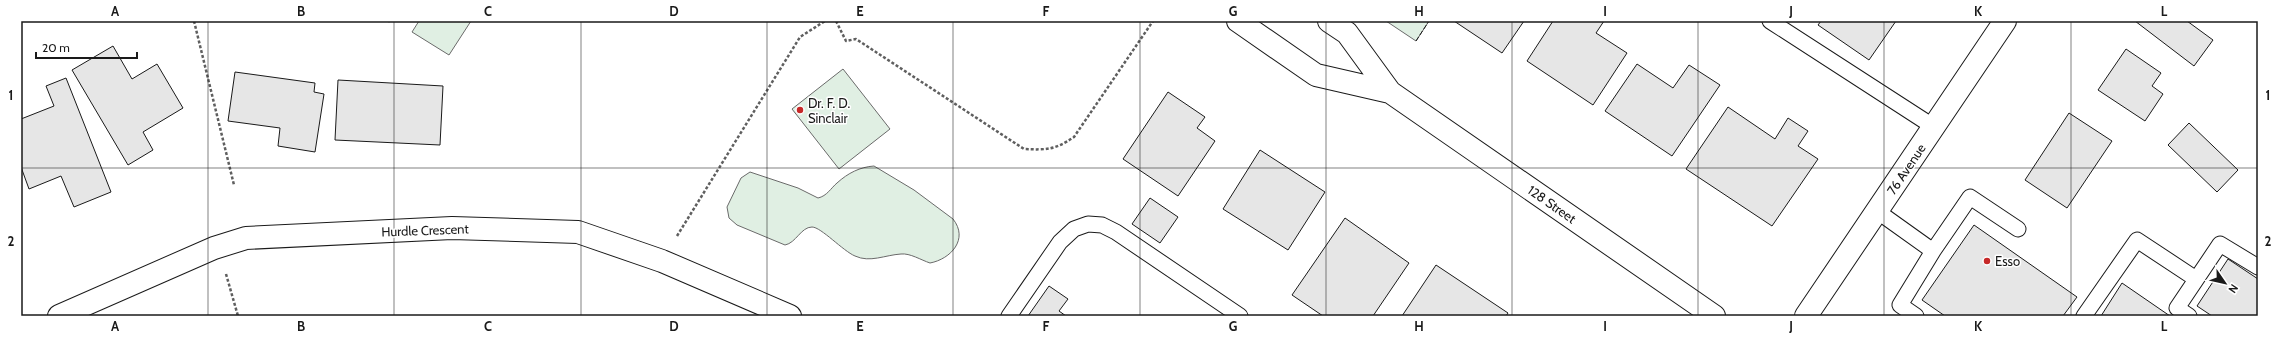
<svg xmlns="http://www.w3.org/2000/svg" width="2279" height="337" font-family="Cabin,sans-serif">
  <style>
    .green { fill: #e0efe3; stroke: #6a6a6a }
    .building { fill: #e6e6e6; stroke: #1a1a1a }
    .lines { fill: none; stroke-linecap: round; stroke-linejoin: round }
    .lane-casing { stroke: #1a1a1a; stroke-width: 17 }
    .street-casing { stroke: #1a1a1a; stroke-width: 24 }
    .secondary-casing { stroke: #1a1a1a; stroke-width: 24 }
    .path { stroke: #5f5f5f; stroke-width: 2.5; stroke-dasharray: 3 2; stroke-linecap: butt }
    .lane { stroke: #fff; stroke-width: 15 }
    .street { stroke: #fff; stroke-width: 22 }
    .secondary { stroke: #fff; stroke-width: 22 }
    .fence { stroke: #1a1a1a; stroke-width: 1; stroke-dasharray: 5 2; stroke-linecap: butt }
    .grid { fill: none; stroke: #1a1a1a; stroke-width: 1; stroke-opacity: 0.55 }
    .poi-dot { fill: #c62828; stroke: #fff; stroke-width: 1.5 }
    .labels { text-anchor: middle; stroke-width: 3; stroke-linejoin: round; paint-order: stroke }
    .poi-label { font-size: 13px; fill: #1a1a1a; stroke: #fff; text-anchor: start }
    .street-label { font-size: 13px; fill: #1a1a1a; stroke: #fff }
    .neatline { fill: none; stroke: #1a1a1a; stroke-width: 1.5 }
    .grid-label { font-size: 13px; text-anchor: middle; font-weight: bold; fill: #1a1a1a }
  </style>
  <rect width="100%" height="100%" fill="#fff"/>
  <path class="green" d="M419,21h52l-22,34 -37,-23z
    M1386,21h43l-13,20z
    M843,69l47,60 -51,40 -47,-60z
    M874,166l40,24 39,29c16,20 -2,40 -23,44 -9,-3 -20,-10 -29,-9 -16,1 -31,9 -46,2 -12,-5 -34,-29 -43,-29 -11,0 -16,16 -27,18l-48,-20 -8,-7 -2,-11 14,-29 9,-6 48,16 20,10c9,-2 13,-10 19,-15 11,-10 23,-16 37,-17z"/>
  <path class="building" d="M1454,21h70l-22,32z
    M1553,21h51l-8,12 31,20 -34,52 -66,-44z
    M1821,21h75l-27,39 -51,-35z
    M2135,21h52l26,19 -19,26z
    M113,46l19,33 25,-15 26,44 -40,24 10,18 -25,15 -56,-95z
    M2126,49l35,24 -9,13 11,8 -18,27 -47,-31z
    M1637,64l36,24 16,-23 31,20 -48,71 -67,-45z
    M235,72l80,11 -1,9 10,2 -9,58 -37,-6 2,-18 -52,-7z
    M66,78l45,114 -37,15 -13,-31 -32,13 -8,-22v-48l33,-13 -8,-20z
    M338,80l105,6 -3,59 -105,-5z
    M1168,92l37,25 -8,11 18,13 -37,55 -55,-37z
    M1728,107l47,32 13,-21 20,13 -10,15 20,13 -46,67 -86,-57z
    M2069,113l43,28 -45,67 -42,-28z
    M2189,123l49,47 -21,22 -49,-47z
    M1260,150l65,42 -37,58 -65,-41z
    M1150,198l28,19 -18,26 -28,-19z
    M1345,218l64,45 -36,53h-50l-31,-21z
    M1974,225l103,72 -14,19h-118l-23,-16z
    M2228,259l30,20v37h-46l-15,-10z
    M1436,265l72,48 -2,3h-104z
    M2122,283l48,33h-69z
    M1049,286l19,13 -9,12 7,5h-38z"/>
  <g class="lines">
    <defs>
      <path id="lane" d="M1770,21l164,106
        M1877,211l56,40 -33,54 16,11
        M1933,251l37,-54 48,32
        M1009,316l51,-74 14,-13 14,-5 14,1 14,7 124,84
        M2084,316l53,-76 59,39
        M2189,316l-12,-8 43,-64 38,23"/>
      <path id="street" d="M59,316l155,-68 32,-10 206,-10 126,4 84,29 128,55"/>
      <path id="secondary" d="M1238,21l78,54 74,17
        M1329,21l18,12 43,59 324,224
        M1806,316l199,-295"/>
    </defs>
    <use href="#lane" class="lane-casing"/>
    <use href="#street" class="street-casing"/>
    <use href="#secondary" class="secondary-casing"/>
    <path class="path" d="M194,21l40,164
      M388,21h2
      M836,21l10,20 10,-2 168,110c22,1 31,1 50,-12l79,-116
      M677,236l123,-199 25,-16
      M226,274l12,42"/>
    <use href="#lane" class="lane"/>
    <use href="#street" class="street"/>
    <use href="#secondary" class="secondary"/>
    <path class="fence" d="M1416,41l13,-20"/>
  </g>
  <path class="grid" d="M208,21v295M394,21v295M581,21v295M767,21v295M953,21v295M1140,21v295M1326,21v295M1512,21v295M1698,21v295M1884,21v295M2071,21v295M21,168h2237"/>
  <g class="poi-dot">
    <circle cx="800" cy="110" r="4"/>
    <circle cx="1987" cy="261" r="4"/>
  </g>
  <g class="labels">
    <g class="poi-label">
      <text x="808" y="108">Dr. F. D.<tspan x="808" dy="15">Sinclair</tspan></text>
      <text x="1995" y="266">Esso</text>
    </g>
    <g class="street-label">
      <text transform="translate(1906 169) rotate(-56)" y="5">76 Avenue</text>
      <text transform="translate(1552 204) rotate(35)" y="5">128 Street</text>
      <text transform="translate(425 230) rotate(-2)" y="5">Hurdle Crescent</text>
    </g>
  </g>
  <rect width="2279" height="337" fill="none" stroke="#ffffff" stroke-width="44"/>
  <g transform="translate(2225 283) rotate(124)" stroke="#ffffff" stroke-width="3" paint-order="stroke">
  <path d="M0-3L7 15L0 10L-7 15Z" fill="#1a1a1a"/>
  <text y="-6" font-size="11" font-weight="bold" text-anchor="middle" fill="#1a1a1a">N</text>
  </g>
  <path d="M36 52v6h101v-6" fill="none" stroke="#1a1a1a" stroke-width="2"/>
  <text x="42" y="52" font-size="12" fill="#1a1a1a" stroke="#ffffff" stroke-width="3" paint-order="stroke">20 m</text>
  <rect x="22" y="22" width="2235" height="293" class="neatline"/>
  <g class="grid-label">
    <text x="115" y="16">A</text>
    <text x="301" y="16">B</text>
    <text x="488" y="16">C</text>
    <text x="674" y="16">D</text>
    <text x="860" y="16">E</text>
    <text x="1046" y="16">F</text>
    <text x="1233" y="16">G</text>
    <text x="1419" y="16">H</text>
    <text x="1605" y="16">I</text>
    <text x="1791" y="16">J</text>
    <text x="1978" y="16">K</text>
    <text x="2164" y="16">L</text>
    <text x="11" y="100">1</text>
    <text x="2268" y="100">1</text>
    <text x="11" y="246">2</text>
    <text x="2268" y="246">2</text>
    <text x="115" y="331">A</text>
    <text x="301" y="331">B</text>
    <text x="488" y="331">C</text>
    <text x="674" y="331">D</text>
    <text x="860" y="331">E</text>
    <text x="1046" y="331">F</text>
    <text x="1233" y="331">G</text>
    <text x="1419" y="331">H</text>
    <text x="1605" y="331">I</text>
    <text x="1791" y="331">J</text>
    <text x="1978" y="331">K</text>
    <text x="2164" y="331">L</text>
  </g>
</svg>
